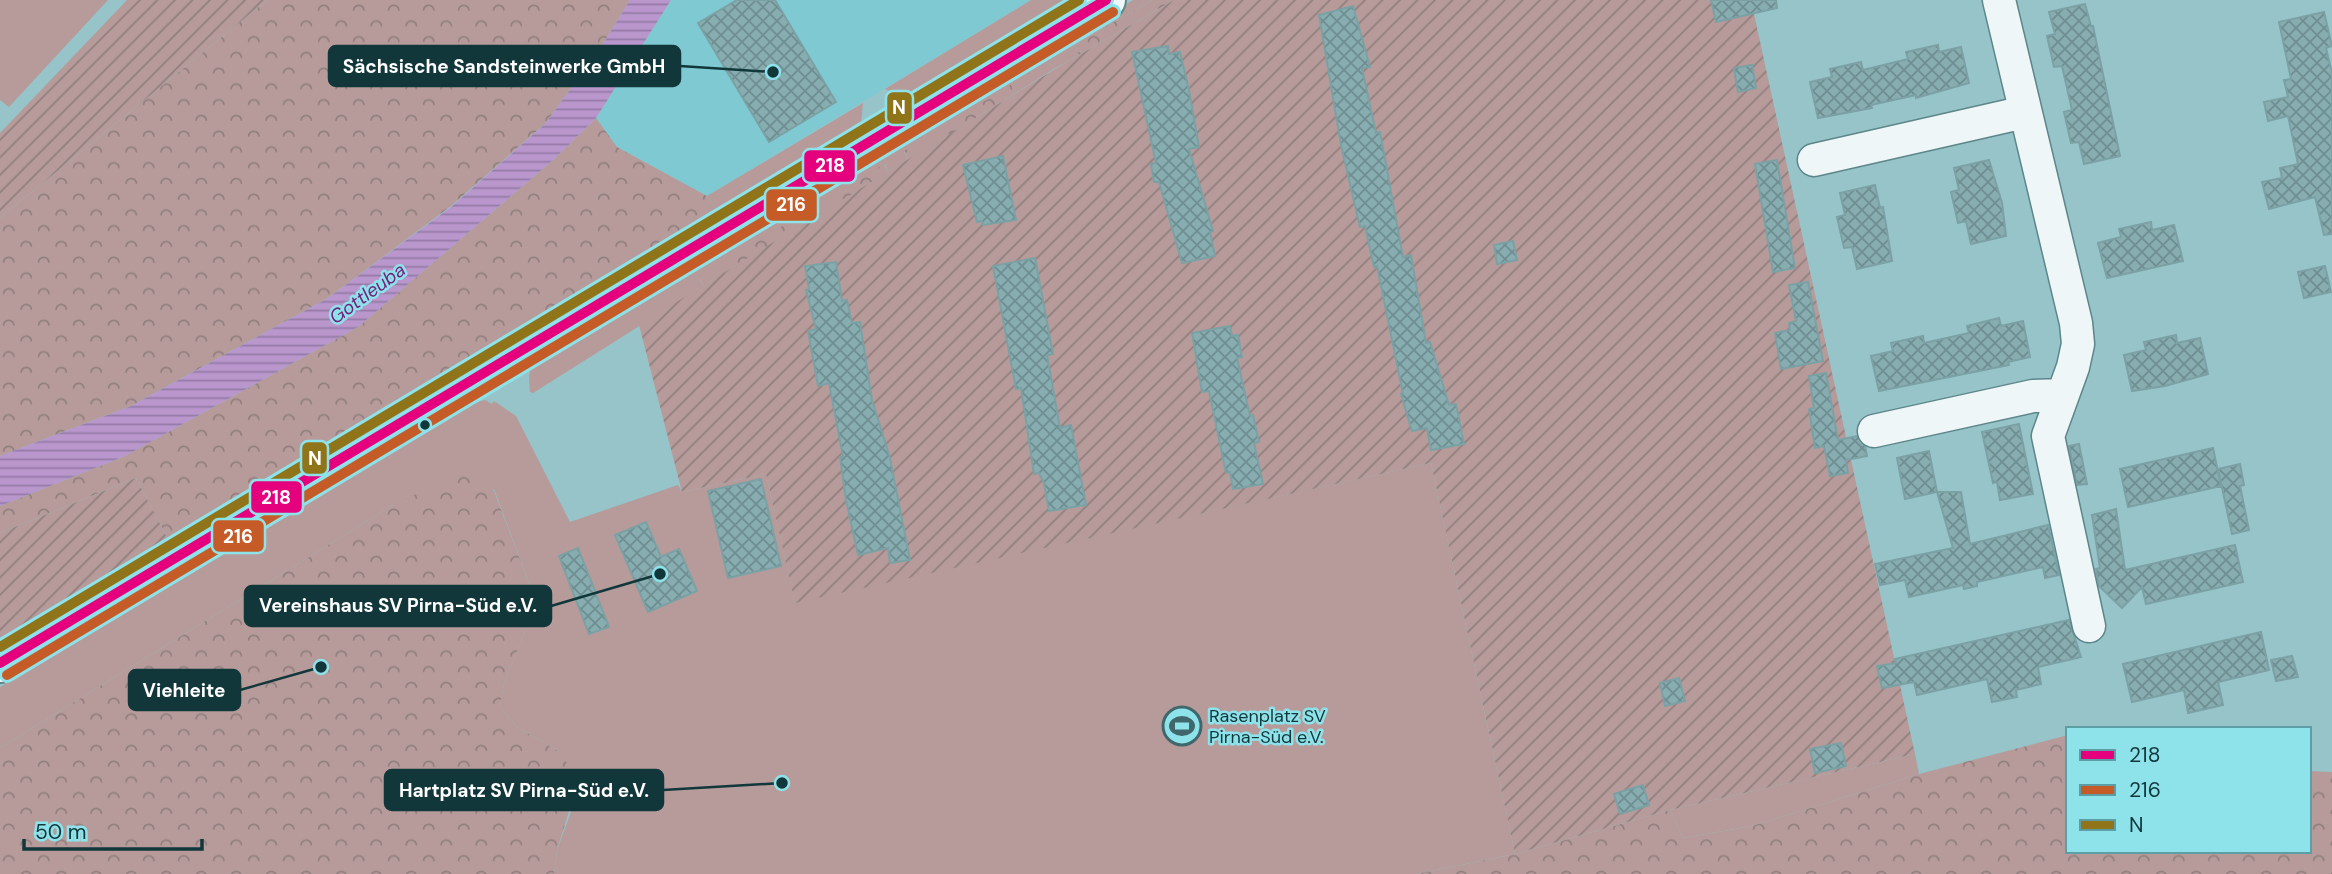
<svg xmlns="http://www.w3.org/2000/svg" width="2332" height="874" font-family="'DM Sans',sans-serif">
  <style>
    .built { fill: #7fcad2 }
    .green { fill: #b69b9a }
    .forest { fill: url(#forest-crowns) }
    .garden { fill: url(#garden-furrows) }
    .water { fill: url(#water-rules) }
    .building { fill: url(#building-cross-hatch); stroke: #7ca1a5; stroke-width: 2 }
    .lines { fill: none; stroke-linecap: round; stroke-linejoin: round }
    .minor-casing { stroke: #5d868a; stroke-width: 35 }
    .major-casing { stroke: #5d868a; stroke-width: 42 }
    .minor { stroke: #eff6f7; stroke-width: 32 }
    .major { stroke: #eff6f7; stroke-width: 38 }
    .bus-1-casing { stroke: #8ee3eb; stroke-width: 16 }
    .bus-2-casing { stroke: #8ee3eb; stroke-width: 16 }
    .bus-3-casing { stroke: #8ee3eb; stroke-width: 16 }
    .bus-1 { stroke: #e5007d; stroke-width: 10 }
    .bus-2 { stroke: #c55c27; stroke-width: 10 }
    .bus-3 { stroke: #90741a; stroke-width: 10 }
    .bus-dot { fill: #12373a; stroke: #8ee3eb; stroke-width: 2.5 }
    .labels { text-anchor: middle; stroke-width: 5; stroke-linejoin: round; paint-order: stroke }
    .poi-label { font-size: 18px; fill: #12373a; stroke: #8ee3eb; text-anchor: start }
    .water-label { font-size: 19px; font-style: italic; fill: #75227d; stroke: #8ee3eb }
    .leader { fill: none; stroke: #12373a; stroke-width: 2.5 }
    .callout-dot { fill: #12373a; stroke: #8ee3eb; stroke-width: 2.5 }
    .callout { fill: #12373a; stroke: #12373a; stroke-width: 2.5 }
    .callout-label { font-size: 19px; text-anchor: middle; font-weight: bold; fill: #fff }
    .line-badge { stroke: #8ee3eb; stroke-width: 2.5 }
    .badge-label { font-size: 19px; text-anchor: middle; font-weight: bold; fill: #fff }
  </style>
  <defs>
    <pattern id="forest-crowns" width="20" height="18" patternUnits="userSpaceOnUse" patternTransform="scale(1.75)"><rect width="20" height="18" fill="#b69b9a"/><path d="M2 6a3 3 0 1 1 6 0M12 15a3 3 0 1 1 6 0" fill="none" stroke="#937f7f"/></pattern>
    <pattern id="garden-furrows" width="10" height="10" patternUnits="userSpaceOnUse" patternTransform="scale(1.75)"><rect width="10" height="10" fill="#b69b9a"/><path d="M-1 1l2-2M0 10L10 0M9 11l2-2" fill="none" stroke="#937f7f"/></pattern>
    <pattern id="water-rules" width="6" height="5" patternUnits="userSpaceOnUse" patternTransform="scale(1.75)"><rect width="6" height="5" fill="#b996cc"/><path d="M0 2.5h6" fill="none" stroke="#957ba7"/></pattern>
    <pattern id="building-cross-hatch" width="8" height="8" patternUnits="userSpaceOnUse" patternTransform="scale(1.75)"><rect width="8" height="8" fill="#88adb1"/><path d="M0 0l8 8M0 8l8-8" fill="none" stroke="#6e8e91"/></pattern>
  </defs>
  <rect width="100%" height="100%" fill="#96c4c9"/>
  <path class="built" d="M671,0h360l-324,196 -90,-49 -21,-29z"/>
  <path class="green" d="M0,0h108l-99,107 -9,-7z
    M1031,0h44l-160,98 -18,-3 -12,-6z
    M1133,0h19l-78,45 5,10 -25,14 -5,-7 -145,90 4,8 -20,12 -3,-8 -186,114 4,8 -170,107 -3,-1c-1,-14 -3,-23 8,-32z
    M863,103l-2,22 -142,90 -12,-19z
    M485,400l7,4 2,-3 22,15 54,106 108,-37 4,7 84,-18 29,128 636,-139 84,391 -99,20h-862l3,-24 15,-41 -14,-58 -41,-24 -17,-20 4,-24 31,-76 -2,-13 -39,-105 -101,16 -393,243v-61l462,-280z
    M1915,754l4,20 -167,52 -69,12 -13,-28z"/>
  <path class="forest" d="M267,0h363l-29,47 -56,77 -94,82 -123,92 -197,108 -131,50v-238z
    M1152,0h22l-95,55 -5,-10z
    M1049,61l5,8 -146,91 -4,-9z
    M596,118l21,29 90,49 12,19 -549,328 -34,-65 -136,55v-27l125,-50 233,-129 195,-167z
    M884,164l4,8 -185,114 -4,-9z
    M465,471l28,17 40,106 2,13 -31,76 -4,24 17,20 41,24 21,28 -22,71 -3,24h-554v-126l393,-243z
    M2068,735v116h241v-80l23,1v102h-916l99,-20 155,-44 13,28 69,-12 167,-52z"/>
  <path class="garden" d="M127,0h140l-267,218v-85z
    M1174,0h577l164,754 -245,56 -155,44 -84,-391 -636,140 -29,-129 -84,18 -43,-167 421,-259z
    M136,478l34,65 -170,107v-117z"/>
  <path class="water" d="M630,0h41l-75,118 -43,42 -195,167 -233,129 -125,50v-50l131,-50 197,-108 123,-91 94,-83 56,-77z"/>
  <path class="building" d="M737,0h38l61,102 -67,40 -71,-119z
    M1711,0h65l1,8 -61,14z
    M2085,4l6,22h2l27,130 -36,8 -5,-22 -8,1 -7,-31 8,-2 -10,-44 -8,1 -7,-31 8,-2 -6,-22z
    M1353,6l17,61 -8,1 14,65 4,-1 23,125 8,-2 15,88 4,-1 19,63 7,-1 8,40 -33,6 -4,-22 -15,3 -11,-37h2l-26,-128 -3,1 -9,-41 -5,1 -19,-82 -22,-130z
    M2324,12l8,34 -6,2 6,25v161l-8,1 -9,-38 -46,12 -7,-27 20,-4 -2,-10 18,-4 -10,-48 -20,5 -4,-19 24,-5 -4,-17 7,-1 -12,-57z
    M1938,45l1,7 22,-5 8,36 -53,15v-3l-45,10 1,3 -54,10 -8,-36 22,-5 -2,-8 31,-7 2,8 45,-11 -2,-7z
    M1168,46l1,8 11,-2 9,38 10,57 -10,2 24,82 -3,1 5,24 -33,7 -23,-81h-5l-3,-18 5,-1 -24,-111z
    M1752,65l4,23 -18,4 -4,-24z
    M1003,156l13,64 -33,5 -1,-4 -5,1 -14,-57z
    M1777,160l18,108 -22,4 -18,-108z
    M1989,160l13,43 4,33 -35,8 -5,-23 -8,2 -7,-31 8,-2 -5,-22z
    M1875,185l5,23 3,-1 9,54 -35,8 -5,-22 -8,1 -7,-31 8,-2 -5,-22z
    M2151,222l1,8 22,-5 9,36 -76,17 -9,-35 23,-6 -2,-8z
    M1513,241l4,19 -20,4 -3,-19z
    M1035,258l18,96 -6,1 13,73 11,-3 15,80 -37,6 -5,-28 -5,-10 -5,1 -13,-86 -5,1 -23,-123z
    M836,262l6,39 5,-1 5,23 8,-1 12,78 18,58 20,102 -20,3 -2,-15 -30,7 -12,-55 -6,-43h3l-14,-74 -11,3 -10,-55 8,-2 -10,-39 3,-1 -4,-23z
    M2325,266l6,26 -27,6 -6,-26z
    M1808,282l15,79 -42,8 -6,-36 15,-3 -1,-7 7,-2 -7,-36z
    M1999,318l2,8 22,-5 7,36 -22,5 1,3 -130,26 -8,-35 22,-5 -2,-8 32,-7 1,7 45,-10 -2,-7z
    M1230,326l2,10 6,-1 4,22 -5,1 13,58 3,-1 6,27 -5,1 9,41 -30,5 -3,-17 -4,1 -17,-82 -7,1 -10,-59z
    M2176,335l1,8 23,-5 8,36 -43,12 -33,5 -8,-36 22,-5 -2,-8z
    M1826,373l12,67 19,-4 8,10 2,10 -21,4 2,13 -18,3 -6,-30 -9,2 -6,-39 5,-1 -5,-32z
    M2019,424l14,70 -33,6 -3,-18 -4,1 -11,-51z
    M2079,444l8,40 -10,1 -8,-39z
    M2213,448l8,38 -93,21 -8,-38z
    M1929,451l8,41 -32,7 -8,-41z
    M2240,464l4,21 -4,1 9,44 -17,4 -14,-65z
    M761,479l20,87 -53,12 -20,-87z
    M1937,492h24l9,52 78,-19 11,50 -14,3 -2,-11 -66,15v4l-13,3 -1,-4 -54,12 -4,-17 -25,5 -5,-21 78,-16z
    M2116,509l9,61 110,-25 8,37 -97,22 -4,-17 -20,21 -23,-22 -3,-17 4,-1 -8,-53z
    M646,522l15,35 18,-8 18,42 -49,21 -33,-77z
    M578,548l31,79 -20,7 -30,-78z
    M2069,620l12,37 -43,10 3,17 -25,6 1,7 -25,5 -5,-23 -70,16 -3,-13 -32,6 -5,-22 19,-3 -1,-4z
    M2261,632l8,38 -51,12 5,23 -35,8 -4,-23 -52,12 -9,-38z
    M2292,656l6,21 -22,4 -5,-21z
    M1679,678l6,23 -20,5 -5,-23z
    M1841,743l5,23 -31,7 -5,-24z
    M1643,785l6,20 -29,9 -6,-20z"/>
  <g class="lines">
    <defs>
      <path id="minor" d="M1999,0l77,323 2,21 -5,23 -25,69 41,190
        M1814,160l211,-48
        M1874,431l159,-35 28,-1"/>
      <path id="major" d="M0,663l1106,-663"/>
    </defs>
    <use href="#minor" class="minor-casing"/>
    <use href="#major" class="major-casing"/>
    <use href="#minor" class="minor"/>
    <use href="#major" class="major"/>
    <defs>
      <path id="bus-1" d="M0,663l1106,-663"/>
      <path id="bus-2" d="M7,675l1106,-663"/>
      <path id="bus-3" d="M0,647l1079,-647"/>
    </defs>
    <use href="#bus-1" class="bus-1-casing"/>
    <use href="#bus-2" class="bus-2-casing"/>
    <use href="#bus-3" class="bus-3-casing"/>
    <use href="#bus-1" class="bus-1"/>
    <use href="#bus-2" class="bus-2"/>
    <use href="#bus-3" class="bus-3"/>
  </g>
  <defs>
    <symbol id="stadium-ring" viewBox="-11 -11 22 22"><circle r="9.5" fill="#8ee3eb" stroke="#40686c" stroke-width="1.5"/><path d="M0-5a6.5 5 0 1 0 0 10a6.5 5 0 1 0 0-10ZM-3.5-1.8h7v3.6h-7Z" fill="#40686c"/></symbol>
  </defs>
  <g fill-rule="evenodd">
    <use href="#stadium-ring" x="1160" y="704" width="44" height="44"/>
  </g>
  <circle class="bus-dot" cx="425" cy="425" r="6"/>
  <g class="labels">
    <g class="poi-label">
      <text x="1209" y="722">Rasenplatz SV<tspan x="1209" dy="21">Pirna-Süd e.V.</tspan></text>
    </g>
    <g class="water-label">
      <text transform="translate(367 293) rotate(-36)" y="7">Gottleuba</text>
    </g>
  </g>
  <path class="leader" d="M773 72L680 66M660 574L551 606M321 667L240 690M782 783L663 790"/>
  <g class="callout-dot">
    <circle cx="773" cy="72" r="7"/>
    <circle cx="660" cy="574" r="7"/>
    <circle cx="321" cy="667" r="7"/>
    <circle cx="782" cy="783" r="7"/>
  </g>
  <g class="callout">
    <rect x="329" y="46" width="351" height="40" rx="7"/>
    <rect x="245" y="586" width="306" height="40" rx="7"/>
    <rect x="129" y="670" width="111" height="40" rx="7"/>
    <rect x="385" y="770" width="278" height="40" rx="7"/>
  </g>
  <g class="callout-label">
    <text x="504" y="73">Sächsische Sandsteinwerke GmbH</text>
    <text x="398" y="612">Vereinshaus SV Pirna-Süd e.V.</text>
    <text x="184" y="697">Viehleite</text>
    <text x="524" y="797">Hartplatz SV Pirna-Süd e.V.</text>
  </g>
  <g class="line-badge">
    <rect x="886" y="91" width="27" height="34" rx="7" fill="#90741a"/>
    <rect x="803" y="149" width="53" height="34" rx="7" fill="#e5007d"/>
    <rect x="765" y="188" width="53" height="34" rx="7" fill="#c55c27"/>
    <rect x="301" y="441" width="27" height="34" rx="7" fill="#90741a"/>
    <rect x="250" y="480" width="53" height="34" rx="7" fill="#e5007d"/>
    <rect x="212" y="519" width="53" height="34" rx="7" fill="#c55c27"/>
  </g>
  <g class="badge-label">
    <text x="899" y="114">N</text>
    <text x="830" y="172">218</text>
    <text x="791" y="211">216</text>
    <text x="315" y="465">N</text>
    <text x="276" y="504">218</text>
    <text x="238" y="543">216</text>
  </g>
  <rect x="2066" y="727" width="245" height="126" fill="#8ee3eb" stroke="#5c9ea4" stroke-width="2"/>
  <rect x="2080" y="750" width="35" height="10" fill="#e5007d" stroke="#5c9ea4" stroke-width="2"/>
  <text x="2129" y="762" font-size="21" fill="#12373a">218</text>
  <rect x="2080" y="785" width="35" height="10" fill="#c55c27" stroke="#5c9ea4" stroke-width="2"/>
  <text x="2129" y="797" font-size="21" fill="#12373a">216</text>
  <rect x="2080" y="820" width="35" height="10" fill="#90741a" stroke="#5c9ea4" stroke-width="2"/>
  <text x="2129" y="832" font-size="21" fill="#12373a">N</text>
  <path d="M24 839v10h178v-10" fill="none" stroke="#12373a" stroke-width="3.5"/>
  <text x="35" y="839" font-size="21" fill="#12373a" stroke="#8ee3eb" stroke-width="5" paint-order="stroke">50 m</text>
</svg>
